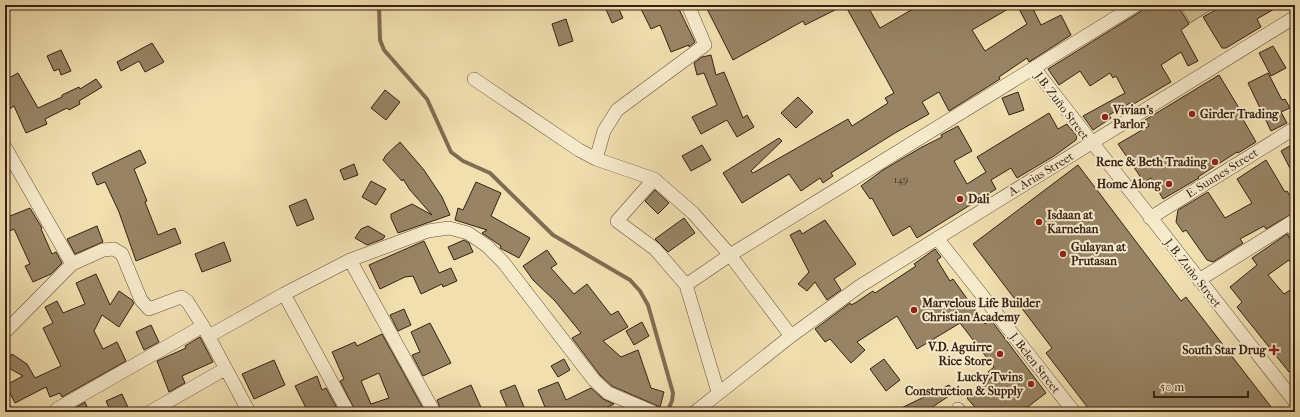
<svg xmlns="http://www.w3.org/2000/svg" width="1300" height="417" font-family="'IM FELL French Canon',serif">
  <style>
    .green { fill: #d1bf95; stroke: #847054 }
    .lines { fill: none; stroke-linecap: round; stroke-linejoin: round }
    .stream { stroke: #816c51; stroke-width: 4 }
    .building { fill: #988465; stroke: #372113; fill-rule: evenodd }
    .service-casing { stroke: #66503a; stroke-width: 8 }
    .minor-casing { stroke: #66503a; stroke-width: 14 }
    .service { stroke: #f6eacc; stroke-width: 6 }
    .minor { stroke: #f6eacc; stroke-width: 13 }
    .poi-dot { fill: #8f2418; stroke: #f6eacc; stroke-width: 1.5 }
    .labels { text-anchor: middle; stroke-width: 4; stroke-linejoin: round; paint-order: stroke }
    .number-label { font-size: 10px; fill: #4f3a28 }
    .street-label { font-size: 12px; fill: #372113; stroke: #f6eacc }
    .poi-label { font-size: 12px; font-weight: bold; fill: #372113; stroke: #f6eacc; text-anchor: start }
  </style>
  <rect width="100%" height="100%" fill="#f1dfb0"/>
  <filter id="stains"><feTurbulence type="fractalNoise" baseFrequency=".005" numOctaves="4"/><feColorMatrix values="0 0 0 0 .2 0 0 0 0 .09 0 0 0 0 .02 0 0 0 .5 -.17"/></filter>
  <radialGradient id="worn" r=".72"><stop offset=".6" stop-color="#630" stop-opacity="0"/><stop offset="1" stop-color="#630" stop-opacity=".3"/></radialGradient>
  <path class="green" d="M1179,5h40l-29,18z"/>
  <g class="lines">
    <path class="stream" d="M379,5l1,35 4,10 43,49 24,53 12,9 27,12 63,62 77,45 10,11 8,14 25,88 -1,8 -5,11"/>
  </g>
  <path class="building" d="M604,5h13l6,13 -11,5z
    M639,5h38l18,37 -6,5v-2l-18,7 -11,-27 -9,4z
    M705,5h162l13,23 40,-23h95l-43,25 13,21 42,-27 -10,-19h14l10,20 20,-10 10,20 -42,27 -2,-4 -28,19 1,2 -51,32 -10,-19 -17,10 7,12 -34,19 -64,40 2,3 -10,7 -3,-5 -19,13 -12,-17 -47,29 -19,-30 56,-35 3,3 -31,30 2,2 95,-54 4,7 36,-23 -3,-5 9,-5 -49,-88 -40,20 -2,-4 -70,39z
    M1147,5h30l12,19 -8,6 17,31 -10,5 -7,-14 -20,13 10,17 -39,23 -2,-2 -21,12 2,3 -18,12 -10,-14 42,-23 -9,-17 -3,2 -3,-5 -20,13 -10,-15 -21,14 -11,-16 92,-57z
    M1224,5h57l-24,14 4,8 -35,21h-4l-19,-31z
    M566,19l7,22 -14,5 -7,-22z
    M152,43l12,19 -19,10 -6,-11 -18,10 -4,-9z
    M1273,46l13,22 -15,8 -12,-23z
    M61,50l10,21 -10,4 -2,-6 -5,2 -7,-15z
    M711,55l5,20 8,-3 19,46 4,-3 7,12 -17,10 -10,-17 -26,14 -9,-17 25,-12 -13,-32 -7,2 -3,-12 8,-6z
    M18,73l20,35 24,-11v-2l17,-8 1,2 16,-10 6,8 -23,14 1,3 -11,6 -2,-2 -22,11 2,5 -21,9 -12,-27 -9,6v-32z
    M1268,73l14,27 3,-1 5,9 -9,4 6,11 -16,8 -23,-48z
    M1219,75l20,33 -2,1 19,33 -18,11 -1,-1 -39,25 1,1 -36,21 -12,-21 -7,4 -26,-38 31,-18 -4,-6z
    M385,90l15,12 -14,18 -15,-12z
    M1018,92l6,18 -15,5 -7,-17z
    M798,97l15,15 -17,16 -15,-15z
    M1049,113l9,16 9,-5 10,12 -1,4 -22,16 -37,22 -6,-10 -20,12 5,9 -79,49 -7,-12 -17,10 -21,-38 -2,1 -9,-13 22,-16 39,-23 20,-10 -1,-2 17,-9 14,25 -18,10 13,23 19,-12 -9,-15z
    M400,142l24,28 18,27 8,18 -52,18 -7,-15v-4l21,-10 20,11 -22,-25 -7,-11 -1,2 -19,-21 3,-5z
    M1295,143v35l-14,-27z
    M702,145l9,15 -20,11 -9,-15z
    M140,150l6,13 -12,6 13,32 -2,1 13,33 17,-7 6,15 -45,18 -17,-49 -14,-30 -8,3 -5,-12z
    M1266,160l19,32 2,-1 8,13v8l-29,17 -2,-3 -24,13 3,4 -30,19 -6,-2 -21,-30 -3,2 -7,-10 2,-12 30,-18 17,26 27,-15 -15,-24z
    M354,164l4,11 -14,5 -4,-10z
    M1078,165l103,136 5,-4 89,115h-184l-45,-59 6,-5 -79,-104z
    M371,181l15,8 -10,16 -14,-8z
    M476,182l25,11 -10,23 39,22 -11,20 -19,-10 1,-2 -19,-13 5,-3 -32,-10 3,-12 5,2z
    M655,190l14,13 -11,11 -13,-13z
    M306,199l8,20 -17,7 -8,-20z
    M30,208l12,20 -1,1 11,25 4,-2 6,11 -11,11 -18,8 -8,-16 5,-2 -16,-35 -9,4v-15z
    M684,218l11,15 -27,19 -13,-13z
    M825,220l31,44 -22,15 7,11 -14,10 -12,-18 -8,9 -9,-7 11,-12 -19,-37 10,-5 2,4z
    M97,226l6,16 -28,12 -8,-15z
    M368,226l17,10 -2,3 -16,6 -12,-7 6,-9z
    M1287,234l4,7 4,1v27l-6,-9 -21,15 16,19 11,-7v80l-6,5 -52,-65 5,-5 -12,-15 27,-22 -5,-7z
    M464,240l5,3 4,9 -19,8 -6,-13z
    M424,241l15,32 12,-5 6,13 -14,6 -1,-3 -21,10 -8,-18 -8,1 -25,12 -11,-24z
    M224,242l7,19 -29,11 -7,-18z
    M935,249l6,8 -4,3 13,21 3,-2 32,45 6,-4 55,73 -25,19h-42l-12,-14 25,-21 -4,-5 6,-5 -34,-44 -43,26 -20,-33 -40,26 8,8 -14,13 -21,-24 -5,3 -10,-13 35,-26 1,2 4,-2 18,-12 2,2 41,-27 -2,-2z
    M547,250l10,14 -6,4 23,26 13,-10 24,31 7,-4 10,16 -25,14 18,16 17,-7 13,38 13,4 -4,15 -48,-21 -12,-11 -28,-37 9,-5 -26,-32 -22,-21 -10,-14z
    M96,274l14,31 9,-14 13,9 2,3 -15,24 -17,-12 -8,16 9,18 14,-7 9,19 -64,36 -2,-4 -10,4 -4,-10 -31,16 -9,-18 17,-9 -18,-10 7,-12 15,10 8,14 26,-12 -18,-38 10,-5 -8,-16 12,-6 6,12 22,-9 -9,-21z
    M404,309l7,16 -13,6 -8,-16z
    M642,322l7,14 -15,9 -8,-14z
    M430,323l21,40 -28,13 -11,-21 8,-3 -9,-20z
    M151,325l8,17 -15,8 -8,-18z
    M382,334l43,78h-69l-16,-31 4,-2 -12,-27 23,-10 2,4zM379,373l10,25 -18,6 -10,-23z
    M200,337l13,25 -31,14 3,7 -16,9 -12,-31 29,-13 -1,-2z
    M564,359l6,11 -12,7 -7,-11z
    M884,359l16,21 -14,11 -16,-22z
    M274,360l11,25 -31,14 -12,-25z
    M317,376l5,14 4,-2 13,24h-31l-13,-26z
    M558,382l8,18 25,-12 12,11 11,5 -17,8h-50l-9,-22z
    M471,385l12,27h-41l-5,-12z
    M515,385l11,27h-17l-9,-21z
    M949,385l6,7 -30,20h-32z
    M122,394l8,18h-19l-5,-11z
    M85,402l4,10h-21z"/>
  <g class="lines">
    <defs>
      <path id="service" d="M1287,225l8,13"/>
      <path id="minor" d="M1034,68l261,334
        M474,79l105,71 17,9 58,20 39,34 37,42 61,81
        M5,147l67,117
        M596,159l8,-28 13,-21 88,-65 -17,-40
        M654,179l-37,42 38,28 31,36 32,107
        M1150,218l145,-90
        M937,238l137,174
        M350,260l84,152
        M1199,280l96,-60
        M686,285l44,-30 406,-250
        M284,294l64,118
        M5,332l67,-68 31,-14 11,-1 8,5 19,46 8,9 32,-12 6,4 16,25 46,86
        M209,336l75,-42 66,-34 78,-29 21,-3 19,5 19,13 16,16 91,118 14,13 45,19
        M5,409l2,3
        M57,409l146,-83
        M958,409l2,3
        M150,412l75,-43
        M695,412l96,-76 69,-50 435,-269"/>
    </defs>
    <use href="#service" class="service-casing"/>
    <use href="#minor" class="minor-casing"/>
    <use href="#service" class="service"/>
    <use href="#minor" class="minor"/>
  </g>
  <g class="poi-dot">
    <circle cx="1192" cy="114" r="4"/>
    <circle cx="1105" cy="117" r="4"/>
    <circle cx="1215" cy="162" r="4"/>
    <circle cx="1169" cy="184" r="4"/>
    <circle cx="960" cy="199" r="4"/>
    <circle cx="1039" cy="222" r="4"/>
    <circle cx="1063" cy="254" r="4"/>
    <circle cx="914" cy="310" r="4"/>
    <path d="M1272 344h4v4h4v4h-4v4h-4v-4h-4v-4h4z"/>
    <circle cx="1000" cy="354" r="4"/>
    <circle cx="1031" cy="384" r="4"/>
  </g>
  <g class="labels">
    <g class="number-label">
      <text x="901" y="183">149</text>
    </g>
    <g class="street-label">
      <text transform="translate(1062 106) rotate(53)" y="4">J.B. Zuño Street</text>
      <text transform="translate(1222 173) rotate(-32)" y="4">E. Suanes Street</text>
      <text transform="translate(1041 174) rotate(-31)" y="4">A. Arias Street</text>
      <text transform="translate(1193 273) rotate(52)" y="4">J. B. Zuño Street</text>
      <text transform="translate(1035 363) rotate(52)" y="4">J. Belen Street</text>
    </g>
    <g class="poi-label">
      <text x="1113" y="114">Vivian's<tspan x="1113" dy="14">Parlor</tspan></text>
      <text x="1200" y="118">Girder Trading</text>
      <text x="1207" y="166" text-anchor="end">Rene &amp; Beth Trading</text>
      <text x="1161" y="188" text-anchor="end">Home Along</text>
      <text x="968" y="203">Dali</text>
      <text x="1047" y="219">Isdaan at<tspan x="1047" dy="14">Karnehan</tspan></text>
      <text x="1071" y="251">Gulayan at<tspan x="1071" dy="14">Prutasan</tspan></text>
      <text x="922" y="307">Marvelous Life Builder<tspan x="922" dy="14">Christian Academy</tspan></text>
      <text x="992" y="351" text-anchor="end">V.D. Aguirre<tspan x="992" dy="14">Rice Store</tspan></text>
      <text x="1266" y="354" text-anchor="end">South Star Drug</text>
      <text x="1023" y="381" text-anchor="end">Lucky Twins<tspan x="1023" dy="14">Construction &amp; Supply</tspan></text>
    </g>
  </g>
  <rect width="1300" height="417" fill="none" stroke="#f1dfb0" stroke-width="20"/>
  <rect x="6" y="6" width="1288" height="405" fill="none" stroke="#372113" stroke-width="2"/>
  <rect x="10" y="10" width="1280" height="397" fill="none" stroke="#372113"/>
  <path d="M1154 391v6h94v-6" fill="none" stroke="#372113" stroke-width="2"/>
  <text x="1160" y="391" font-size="12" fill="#372113" stroke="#f6eacc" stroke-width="3" paint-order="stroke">50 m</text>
  <rect width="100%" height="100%" filter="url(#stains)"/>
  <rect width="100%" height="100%" fill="url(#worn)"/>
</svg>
